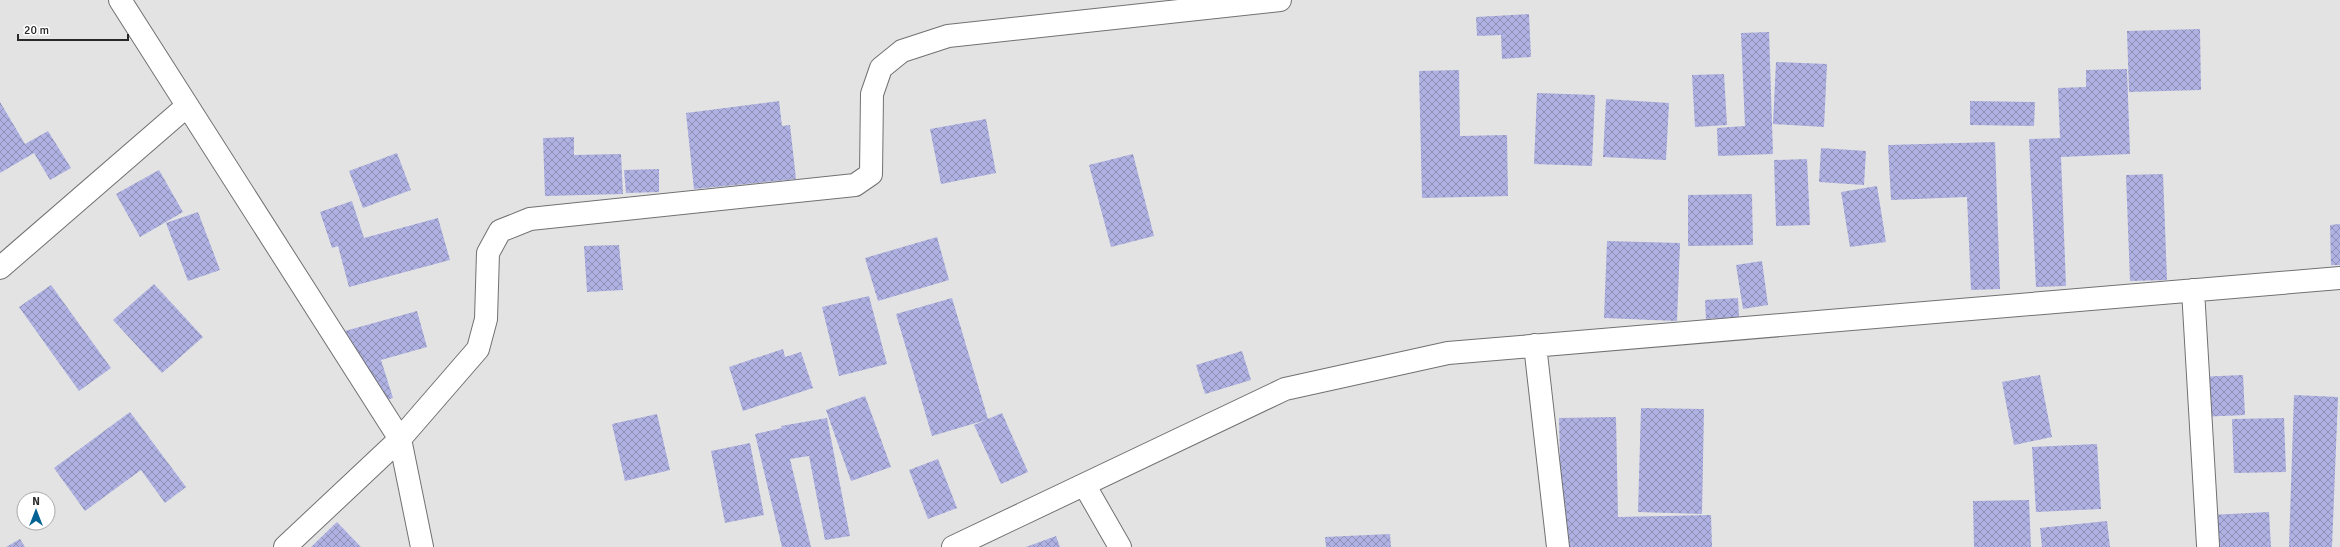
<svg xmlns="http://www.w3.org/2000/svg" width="2340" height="547" font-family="Signika,sans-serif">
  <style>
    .building { fill: url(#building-cross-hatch) }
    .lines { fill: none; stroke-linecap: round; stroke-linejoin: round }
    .minor-casing { stroke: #717173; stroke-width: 24 }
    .minor { stroke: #fff; stroke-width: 22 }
  </style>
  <defs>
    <pattern id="building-cross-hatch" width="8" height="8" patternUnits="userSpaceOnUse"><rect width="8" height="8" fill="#aeb1e1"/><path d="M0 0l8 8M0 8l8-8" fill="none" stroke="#8e90b6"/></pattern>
  </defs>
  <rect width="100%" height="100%" fill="#e3e3e4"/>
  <path class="building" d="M1529,14l2,43 -29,2 -1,-24 -24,1 -1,-19z
    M2200,29l1,61 -72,2 -2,-61z
    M1769,32l4,122 -55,2 -1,-28 28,-2 -4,-93z
    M1776,62l51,2 -3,63 -51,-3z
    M2127,69l3,85 -69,3 5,129 -30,1 -7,-148 31,-1 -2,-50 28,-1v-17z
    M1459,70l1,66 47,-1 1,61 -86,2 -3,-127z
    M1724,74l3,51 -32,2 -3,-52z
    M1537,93l58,2 -3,71 -58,-2z
    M1606,99l63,4 -3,57 -63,-3z
    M779,101l3,25 8,-1 6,54 -102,10 -8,-76z
    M1970,101l65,1 -1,24 -64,-1z
    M0,102l25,42 23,-13 23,37 -21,12 -16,-27 -34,20z
    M986,119l10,54 -55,11 -11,-55z
    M574,137v18l47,-1 2,40 -78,2 -2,-58z
    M1995,142l5,147 -29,1 -4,-93 -76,3 -3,-55z
    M1821,148l45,3 -2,34 -45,-3z
    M397,153l14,37 -48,18 -14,-37z
    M1133,154l21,82 -43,11 -22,-82z
    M1807,159l3,66 -34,1 -2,-66z
    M659,169v23l-33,1 -2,-23z
    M159,170l24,42 -43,25 -24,-43z
    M2163,174l4,106 -37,1 -4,-106z
    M1877,186l9,56 -36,5 -9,-55z
    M1752,194l1,51 -65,1v-51z
    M352,201l12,37 74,-20 12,42 -101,27 -11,-41 -6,2 -12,-36z
    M198,212l22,58 -32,11 -22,-58z
    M2340,224v41h-9l-1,-40z
    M937,237l12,43 -71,21 -13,-43z
    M1607,241l73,2 -3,78 -73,-3z
    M619,245l4,45 -36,2 -3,-46z
    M1762,261l6,44 -25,4 -7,-44z
    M154,284l49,53 -41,36 -49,-53z
    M51,285l60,83 -32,23 -60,-84z
    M869,296l18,68 -48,12 -17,-69z
    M952,298l36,121 14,-6 26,59 -27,12 -27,-59 12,-5 -54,16 -36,-122z
    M1738,298l1,19 -33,2 -1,-19z
    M417,311l10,36 -46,13 12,38 -26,8 -22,-75z
    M783,349l2,8 16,-5 12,36 -70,23 -14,-44z
    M1242,351l9,29 -46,14 -9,-29z
    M2040,375l12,62 -38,8 -12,-63z
    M2243,375l2,40 -46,2 -2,-40z
    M2294,395l44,2 -6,150h-43z
    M865,396l26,71 -40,14 -25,-71z
    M1641,408l63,1 -2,105 -64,-2z
    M130,412l56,75 -21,16 -24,-33 -56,41 -31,-43z
    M657,414l13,56 -45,11 -13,-57z
    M1616,417l2,100 93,-2 1,32h-150l-3,-129z
    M827,418l23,118 -25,4 -16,-84 -19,3 21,88h-29l-27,-113 27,-6 -1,-2z
    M2284,418l2,54 -52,1 -2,-54z
    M750,443l14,72 -39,8 -14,-72z
    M2097,444l4,65 -65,3 -4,-65z
    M938,459l19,49 -29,11 -19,-49z
    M2029,500l2,47h-57l-1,-46z
    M2269,512l2,35h-59l-2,-32z
    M2107,521l3,26h-68l-2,-19z
    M337,522l24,25h-50z
    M1390,534l1,13h-65l-1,-10z
    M1056,536l4,11h-34z
    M20,539l5,8h-19z"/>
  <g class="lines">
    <defs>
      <path id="minor" d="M120,0l280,439 22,108
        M0,268l187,-162
        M2193,290l15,255
        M1535,345l23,202
        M1085,486l35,61
        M285,547l115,-108 78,-90 8,-30 2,-66 12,-22 30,-12 325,-34 16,-11 1,-80 9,-26 21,-17 46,-15 332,-36
        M953,547l332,-158 163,-36 892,-75"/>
    </defs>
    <use href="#minor" class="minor-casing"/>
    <use href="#minor" class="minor"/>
  </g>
  <g transform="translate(36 511)"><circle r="19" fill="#ffffff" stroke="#a9a9a9"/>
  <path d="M0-3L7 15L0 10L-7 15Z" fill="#056393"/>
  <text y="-6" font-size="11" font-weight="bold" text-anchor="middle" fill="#292929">N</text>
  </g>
  <path d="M18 34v6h110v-6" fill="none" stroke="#292929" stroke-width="2"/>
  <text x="24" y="34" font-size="12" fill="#292929" stroke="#ffffff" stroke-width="3" paint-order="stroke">20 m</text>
</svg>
